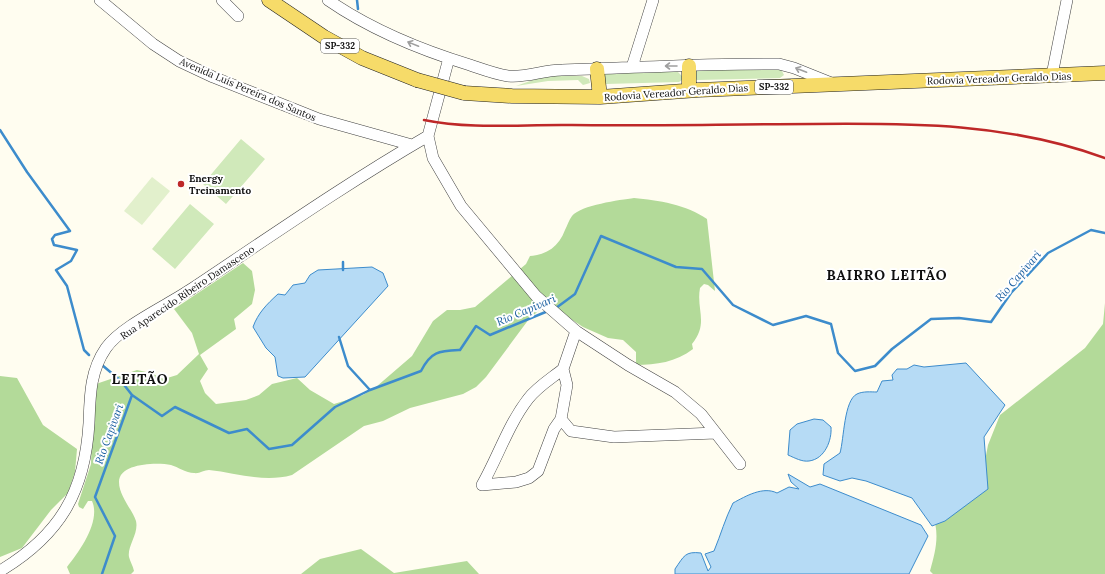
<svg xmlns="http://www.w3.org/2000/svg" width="1105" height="574" font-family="Lora,serif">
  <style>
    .green { fill: #d0e9ba }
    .forest { fill: #b3da99 }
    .pitch { fill: #e2f0cc }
    .water { fill: #b6dbf5; stroke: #3d8ccc }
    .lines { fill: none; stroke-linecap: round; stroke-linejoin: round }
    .stream { stroke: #3d8ccc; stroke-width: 2.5 }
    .minor-casing { stroke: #424242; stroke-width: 12 }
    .major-casing { stroke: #202020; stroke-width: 15 }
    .minor { stroke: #fff; stroke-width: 11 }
    .major { stroke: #f6db69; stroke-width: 14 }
    .rail { stroke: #be2828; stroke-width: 2.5 }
    .major-bridge-casing { stroke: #202020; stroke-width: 15; stroke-linecap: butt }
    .major-bridge { stroke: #f6db69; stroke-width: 14 }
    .oneway { stroke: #9f9f9f }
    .poi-dot { fill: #be2828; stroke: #fff; stroke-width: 1.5 }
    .labels { text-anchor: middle; stroke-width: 4; stroke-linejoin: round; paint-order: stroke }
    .shield { fill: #fff; stroke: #575757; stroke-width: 1 }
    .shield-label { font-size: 9px; font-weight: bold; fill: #0f0f0f }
    .street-label { font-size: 10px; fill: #0f0f0f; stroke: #fff }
    .poi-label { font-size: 10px; font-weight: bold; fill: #0f0f0f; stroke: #fff; text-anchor: start }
    .water-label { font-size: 11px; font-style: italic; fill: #195ea0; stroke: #fff }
    .district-label { font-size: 14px; font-weight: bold; letter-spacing: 1px; fill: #0f0f0f; stroke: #fff }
  </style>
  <rect width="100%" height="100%" fill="#fffdf0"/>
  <path class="green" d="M781,69l3,6 -4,3 -83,2 -4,-3 4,-7z
    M677,71l5,5v4l-3,2 -73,2 -4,-4 1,-5 8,-2z
    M544,76h38l7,3 1,4 -7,2 -5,-5 -30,1 -32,5z
    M241,139l24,20 -39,45 -23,-20z
    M190,204l24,20 -39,45 -23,-20z"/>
  <path class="forest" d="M634,198c24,2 53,7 73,21l8,72 -7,-6 -4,-1 -4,4c-4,22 9,35 -8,56l1,5c-17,13 -37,16 -57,16v-13l-13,-12 -15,-2 -25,-11 -32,-21 -8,1 -14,12 -43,58 -10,10 -13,7 -53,14 -27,13 -19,5 -72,49c-28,8 -55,-2 -83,-5 -5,0 -10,4 -15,3 -8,0 -16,-6 -23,-8 -14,-3 -52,-2 -52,17 0,14 13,27 17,39 3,13 -9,25 -7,36 1,4 4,9 5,14l-3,3h-61l-3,-7c13,-16 34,-46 25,-66h-4l-5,8 -4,-2 -1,-3 13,-40 1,-36 4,-44 41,-14 14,3 13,6 13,-4 22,-21 -7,-21 -18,-24 69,-46 9,8 3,19 -3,14 -18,15 2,10 -36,26 8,14 -8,12 5,12 11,11 30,-4 13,-5 13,-11 25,-6 13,12 24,14 29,-9 13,-8 36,-31 21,-35 14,-11h13l15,-3 51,-43 4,-8c17,-1 29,-10 35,-26 2,-4 4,-10 7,-14 9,-11 48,-16 62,-18z
    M1105,303v271h-172l-3,-3c6,-21 10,-38 2,-58l52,-47 4,-21 12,-30 85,-67 18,-24z
    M0,376l17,2 26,47 34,24 -2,23 -7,21 -17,17 -29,38 -22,9z
    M361,549l33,24 73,-12 12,13h-178l19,-15z"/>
  <path class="pitch" d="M152,177l18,14 -28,34 -18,-14z"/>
  <path class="water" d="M372,267l11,6 5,13 -83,91 -22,1 -5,-2 -3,-19 -9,-9 -13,-21c5,-14 14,-23 25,-33l7,1 8,-10 12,-2 5,-8 8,-5z
    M966,363l39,42 -21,32 4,52 -43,32 -13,5 -20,-28 -46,-17 -14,-3 -12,3 -17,-6 1,-11 16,-11c4,-14 4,-53 17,-59 6,-3 14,-2 20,-2l5,-11 11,-1 -1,-5 5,-6h10l7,-4 10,2z
    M814,419l9,1 8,7c1,13 -6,32 -22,34 -7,1 -14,-3 -21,-6l2,-25 7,-6z
    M788,474l22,13 10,-3 101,41 7,11 -19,38h-234v-5c9,-13 10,-18 26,-16l7,18 3,-4 -6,-13 9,-3c7,-17 11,-32 19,-48 13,-7 30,-17 44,-10l12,-6 10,2 -8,-7z"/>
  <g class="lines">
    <path class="stream" d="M357,0l1,9
      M0,130l27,42 43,59 -15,4 -3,4 2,6 23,5 -6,11 -15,9 11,16 17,64 5,5
      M343,270v-8
      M556,308l19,-14 26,-58 75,31 26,2 31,36 40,20 33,-9 25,8 7,29 17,18 20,-5 17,-17 39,-30 28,-1 32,4 20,-29 37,-40 43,-23 14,3
      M339,337l9,29 22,24
      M102,365l19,16 11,14
      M102,574l13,-38 -20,-39 37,-102 30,21 13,-9 54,26 18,-4 22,20 23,-4 43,-38 35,-17 51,-19c10,-20 18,-20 39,-21l16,-24 14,9 58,-24"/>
    <defs>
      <path id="minor" d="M100,0l53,44 26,17 34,16 106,42 93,26
        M222,0l16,16
        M328,0c42,29 93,50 142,65 12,4 25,9 38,11 19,2 35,-6 54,-6 72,-2 145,-7 217,-6l15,4 40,16
        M449,58l-21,78 5,22 28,48 75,90 40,35 52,34 47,27 26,22 39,50
        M632,67l21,-67
        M1052,75l15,-75
        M563,369c-11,9 -26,18 -35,30 -20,26 -30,58 -46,86l34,-3 13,-4 9,-7 16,-42 7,-10 6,-34 -4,-16 13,-38
        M561,419l10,12 43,6 102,-4
        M0,571c60,-36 85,-79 89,-148 1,-27 1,-52 17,-75 15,-22 64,-44 87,-60 78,-52 154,-105 235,-152"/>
      <path id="major" d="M269,0l55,37 38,21 55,22
        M597,69l3,28
        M689,90v-24
        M464,93l48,3 88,1 98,-7 407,-17"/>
    </defs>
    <use href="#minor" class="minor-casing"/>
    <use href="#major" class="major-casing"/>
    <use href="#minor" class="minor"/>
    <use href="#major" class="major"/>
    <path class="rail" d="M424,120c49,10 99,4 148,5 80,1 161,-1 241,-1 101,-1 196,-1 292,34"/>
    <defs>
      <path id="major-bridge" d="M417,80l47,13"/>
    </defs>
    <use href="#major-bridge" class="major-bridge-casing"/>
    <use href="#major-bridge" class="major-bridge"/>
  </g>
  <defs><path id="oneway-shaft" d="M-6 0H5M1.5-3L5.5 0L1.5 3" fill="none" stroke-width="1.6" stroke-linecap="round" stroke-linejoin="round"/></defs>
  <g class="oneway">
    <use href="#oneway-shaft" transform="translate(413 44) rotate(-158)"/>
    <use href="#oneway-shaft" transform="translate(671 66) rotate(-180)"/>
    <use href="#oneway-shaft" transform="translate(801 70) rotate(-159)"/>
  </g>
  <circle class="poi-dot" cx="181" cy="184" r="4"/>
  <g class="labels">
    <g class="shield">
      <rect x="321" y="39" width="38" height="14" rx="3"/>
      <rect x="755" y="80" width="38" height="14" rx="3"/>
    </g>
    <g class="shield-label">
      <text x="340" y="49">SP-332</text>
      <text x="774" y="90">SP-332</text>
    </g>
    <g class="street-label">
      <text transform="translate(999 78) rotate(-2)" y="4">Rodovia Vereador Geraldo Dias</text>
      <text transform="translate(248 89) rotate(23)" y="4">Avenida Luís Pereira dos Santos</text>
      <text transform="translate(676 92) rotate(-4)" y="4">Rodovia Vereador Geraldo Dias</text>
      <text transform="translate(187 292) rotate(-34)" y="4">Rua Aparecido Ribeiro Damasceno</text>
    </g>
    <g class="poi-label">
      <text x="189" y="182">Energy<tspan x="189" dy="12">Treinamento</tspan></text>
    </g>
    <g class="water-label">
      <text transform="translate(1018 276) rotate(-49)" y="4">Rio Capivari</text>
      <text transform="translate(526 310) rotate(-23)" y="4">Rio Capivari</text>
      <text transform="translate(109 434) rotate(-70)" y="4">Rio Capivari</text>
    </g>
    <g class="district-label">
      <text x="887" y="280">BAIRRO LEITÃO</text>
      <text x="140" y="384">LEITÃO</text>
    </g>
  </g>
</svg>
